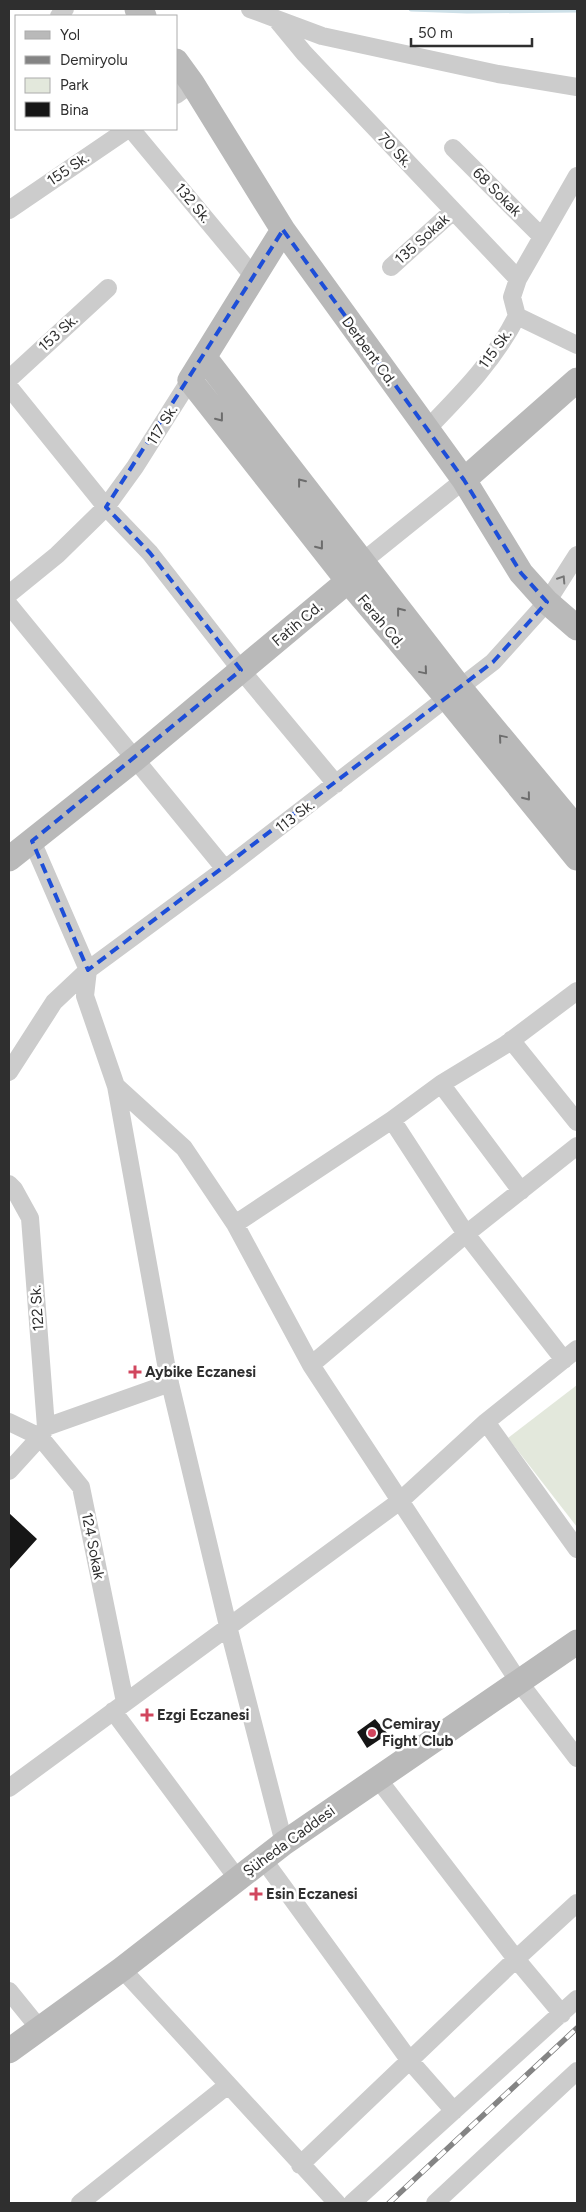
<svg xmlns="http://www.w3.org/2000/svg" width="586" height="2212" font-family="Figtree,sans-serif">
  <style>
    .green { fill: #e3e8dc }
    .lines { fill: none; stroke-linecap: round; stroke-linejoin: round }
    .stream { stroke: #cde0e8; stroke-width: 5 }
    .building { fill: #161616 }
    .street { stroke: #ccc; stroke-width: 18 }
    .secondary { stroke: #b9b9b9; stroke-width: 25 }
    .rail-casing { stroke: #848484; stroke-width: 5.5 }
    .rail { stroke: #fff; stroke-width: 4; stroke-dasharray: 11; stroke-linecap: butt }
    .oneway { stroke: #6d6d6d }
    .oneway2 { stroke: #767676 }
    .marked { fill: none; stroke: #1d4ed8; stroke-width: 4; stroke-dasharray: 10 6; stroke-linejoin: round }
    .poi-dot { fill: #d1465e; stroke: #fff; stroke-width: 2 }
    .labels { text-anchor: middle; stroke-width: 5; stroke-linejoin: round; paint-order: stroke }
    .street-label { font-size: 15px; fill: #2f2f2f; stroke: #fff }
    .poi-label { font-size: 15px; font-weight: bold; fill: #2f2f2f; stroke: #fff; text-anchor: start }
  </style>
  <rect width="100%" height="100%" fill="#fff"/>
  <path class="green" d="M577,1385v142l-69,-89z"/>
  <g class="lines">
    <path class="stream" d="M411,9l56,2 110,-1"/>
  </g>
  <path class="building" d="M9,1513l28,26 -28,31z
    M375,1719l13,15 -21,14 -10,-16z"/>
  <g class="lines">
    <path class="street" d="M250,9l72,27 176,38 79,13
      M59,16l6,-7
      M276,19l28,34 214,226
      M176,95l16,-12
      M131,129l123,148
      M453,148l89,89
      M9,210l119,-81
      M391,267l62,-56
      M517,316l60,29
      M9,379l99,-91
      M9,387l97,120 44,46 91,117 95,114
      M426,430c34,-35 69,-70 91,-114l-5,-19 6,-18 59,-103
      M357,569l5,-7 102,-82
      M9,594l48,-39 49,-48 29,-40 55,-87
      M9,605l216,264
      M32,841l56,129 -3,26 31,90 52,289 60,251 56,217
      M511,1040l66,82
      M9,1072l45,-70 34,-32 137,-101 268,-207 54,-60 30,-47
      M441,1084l80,107
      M116,1086l68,62 51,76 76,141 208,317 58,76
      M392,1120l74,114 98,126
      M9,1184l5,5 16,29 16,209 -6,10 -31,34
      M235,1224l157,-104 49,-36 64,-39 72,-54
      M311,1365l155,-131 111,-88
      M9,1422l31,15 41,50 44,215
      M486,1422l91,127
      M46,1427l124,-44
      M113,1711l124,167
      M378,1779l138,180 46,55
      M9,1788l391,-287 86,-79 91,-73
      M263,1859l147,202 44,50
      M122,1969l215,234
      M9,1991l30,37
      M300,2165l216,-206 61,-56
      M80,2203l148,-118
      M352,2203l225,-204
      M435,2203l142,-132"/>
    <path class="secondary" d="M137,9l7,7
      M176,61l16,22 91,147 181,250 57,93 26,29 30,26
      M283,230l-93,150 158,201 99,117 130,160
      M205,358l255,330 117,141
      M464,480l113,-100
      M9,859l126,-100 213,-178
      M9,2051l113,-82 162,-126 293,-201"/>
    <defs>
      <path id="rail" d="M389,2203l188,-175"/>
    </defs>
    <use href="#rail" class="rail-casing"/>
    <use href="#rail" class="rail"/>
  </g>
  <defs><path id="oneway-chevron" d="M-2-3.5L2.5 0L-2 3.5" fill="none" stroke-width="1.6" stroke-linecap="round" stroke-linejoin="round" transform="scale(1.25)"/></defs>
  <g class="oneway">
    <use href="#oneway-chevron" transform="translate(220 418) rotate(52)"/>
    <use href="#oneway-chevron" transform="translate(301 482) rotate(-128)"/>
    <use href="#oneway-chevron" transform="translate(320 546) rotate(52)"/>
    <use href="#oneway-chevron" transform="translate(400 611) rotate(-128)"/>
    <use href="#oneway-chevron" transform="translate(424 671) rotate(50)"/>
    <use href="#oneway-chevron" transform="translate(502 738) rotate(-130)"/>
    <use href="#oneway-chevron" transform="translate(527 797) rotate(51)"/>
  </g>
  <use class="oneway2" href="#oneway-chevron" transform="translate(562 579) rotate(-57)"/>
  <path class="marked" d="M283,230l181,250 57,93 26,29 -54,60 -405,308 -56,-129 209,-171 -91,-117 -44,-46z"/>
  <g class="poi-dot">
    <path d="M132.5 1364.5h5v5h5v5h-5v5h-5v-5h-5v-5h5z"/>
    <path d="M144.5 1707.5h5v5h5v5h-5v5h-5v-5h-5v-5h5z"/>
    <circle cx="372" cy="1733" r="5"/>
    <path d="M253.5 1886.5h5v5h5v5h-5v5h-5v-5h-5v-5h5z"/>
  </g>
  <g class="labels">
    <g class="street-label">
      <text transform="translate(395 150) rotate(47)" y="5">70 Sk.</text>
      <text transform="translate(68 169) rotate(-34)" y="5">155 Sk.</text>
      <text transform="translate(497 192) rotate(45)" y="5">68 Sokak</text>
      <text transform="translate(193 203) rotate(50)" y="5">132 Sk.</text>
      <text transform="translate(422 239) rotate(-42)" y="5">135 Sokak</text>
      <text transform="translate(58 333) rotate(-42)" y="5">153 Sk.</text>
      <text transform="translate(495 349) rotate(-54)" y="5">115 Sk.</text>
      <text transform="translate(369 351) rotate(54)" y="5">Derbent Cd.</text>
      <text transform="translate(162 425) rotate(-58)" y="5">117 Sk.</text>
      <text transform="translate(381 621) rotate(50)" y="5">Ferah Cd.</text>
      <text transform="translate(297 624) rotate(-40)" y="5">Fatih Cd.</text>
      <text transform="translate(295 816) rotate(-37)" y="5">113 Sk.</text>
      <text transform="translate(37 1308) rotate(-94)" y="5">122 Sk.</text>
      <text transform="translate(93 1546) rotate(79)" y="5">124 Sokak</text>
      <text transform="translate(289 1841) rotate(-36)" y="5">Şüheda Caddesi</text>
    </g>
    <g class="poi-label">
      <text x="145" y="1377">Aybike Eczanesi</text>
      <text x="157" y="1720">Ezgi Eczanesi</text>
      <text x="382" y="1729">Cemiray<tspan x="382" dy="17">Fight Club</tspan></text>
      <text x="266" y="1899">Esin Eczanesi</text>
    </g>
  </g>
  <rect width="586" height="2212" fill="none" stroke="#2f2f2f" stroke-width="20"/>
  <rect x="15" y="15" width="162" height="115" fill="#ffffff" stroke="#acacac"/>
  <rect x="25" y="31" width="25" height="8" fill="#b9b9b9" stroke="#acacac"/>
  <text x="60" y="40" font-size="15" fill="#2f2f2f">Yol</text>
  <rect x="25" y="56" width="25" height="8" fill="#848484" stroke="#acacac"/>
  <text x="60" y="65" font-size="15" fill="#2f2f2f">Demiryolu</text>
  <rect x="25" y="78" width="25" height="15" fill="#e3e8dc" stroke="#acacac"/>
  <text x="60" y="90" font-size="15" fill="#2f2f2f">Park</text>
  <rect x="25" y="102" width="25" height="15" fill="#161616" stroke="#acacac"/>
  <text x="60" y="115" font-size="15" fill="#2f2f2f">Bina</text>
  <path d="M411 38v8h121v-8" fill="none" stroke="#2f2f2f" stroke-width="2.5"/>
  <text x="418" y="38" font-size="15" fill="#2f2f2f" stroke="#ffffff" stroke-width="4" paint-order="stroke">50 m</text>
</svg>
